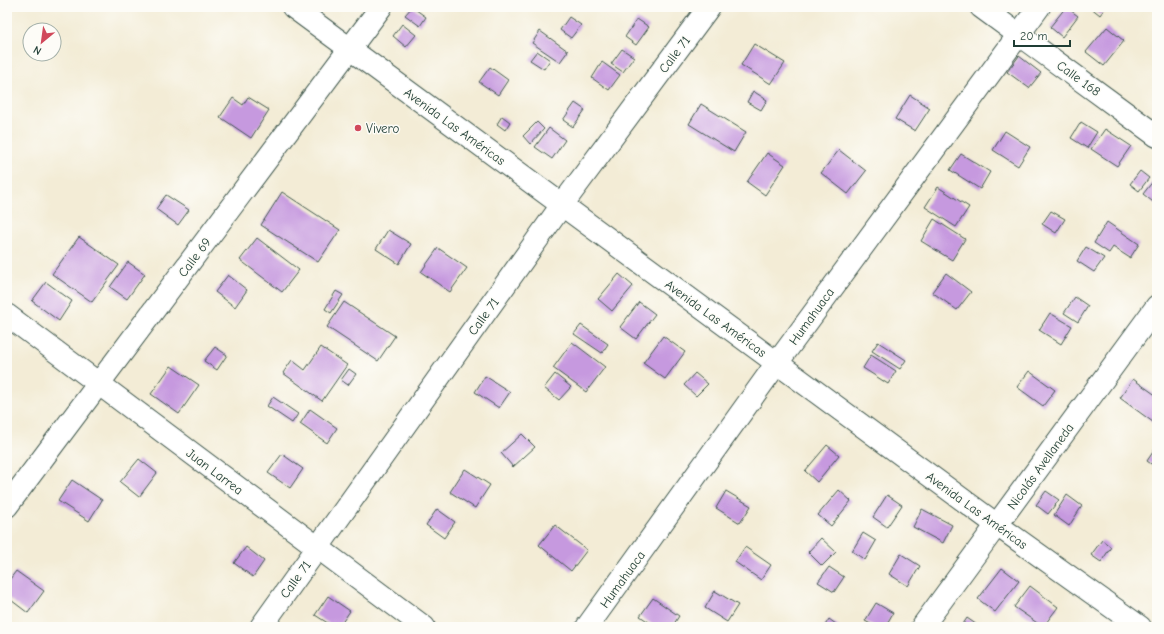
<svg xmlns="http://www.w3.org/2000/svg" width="1164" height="634" font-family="'Comic Neue',sans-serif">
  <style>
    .building { fill: #c699df }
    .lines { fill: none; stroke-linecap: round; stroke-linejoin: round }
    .minor-casing { stroke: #3f574c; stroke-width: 24 }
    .major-casing { stroke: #3f574c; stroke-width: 24 }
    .minor { stroke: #fff; stroke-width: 22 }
    .major { stroke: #fff; stroke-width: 22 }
    .poi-dot { fill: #d1495b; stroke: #fdfcf7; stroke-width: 1.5 }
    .labels { text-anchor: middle; stroke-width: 3; stroke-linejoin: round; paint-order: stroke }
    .street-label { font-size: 13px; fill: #1f3d34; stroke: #fdfcf7 }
    .poi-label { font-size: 13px; fill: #1f3d34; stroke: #fdfcf7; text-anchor: start }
  </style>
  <rect width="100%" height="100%" fill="#fdfcf7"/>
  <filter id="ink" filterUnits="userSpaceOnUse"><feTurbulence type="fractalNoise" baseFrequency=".025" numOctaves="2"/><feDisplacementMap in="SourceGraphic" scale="8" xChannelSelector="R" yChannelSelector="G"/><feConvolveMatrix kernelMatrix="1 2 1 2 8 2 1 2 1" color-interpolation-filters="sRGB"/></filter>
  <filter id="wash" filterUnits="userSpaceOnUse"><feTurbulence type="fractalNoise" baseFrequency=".012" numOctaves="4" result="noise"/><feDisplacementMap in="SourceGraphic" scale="16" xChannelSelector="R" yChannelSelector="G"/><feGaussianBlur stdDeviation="0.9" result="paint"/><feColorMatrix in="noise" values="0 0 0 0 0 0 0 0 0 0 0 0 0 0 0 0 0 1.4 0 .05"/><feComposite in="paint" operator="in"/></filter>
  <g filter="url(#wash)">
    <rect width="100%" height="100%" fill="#f3ecd6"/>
    <g id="blocks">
      <path class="building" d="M412,7l14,10 -6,9 -15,-11z
        M1066,7l12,9 -16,21 -12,-10z
        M1090,7h16l-6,8z
        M569,17l12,8 -10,13 -11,-8z
        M637,19l12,8 -13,18 -11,-8z
        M402,24l14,11 -10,12 -13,-11z
        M1107,27l17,14 -20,25 -18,-14z
        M540,31l28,20 -8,11 -28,-19z
        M754,44l31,19 -14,21 -30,-19z
        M622,49l12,8 -11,15 -12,-8z
        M537,51l13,9 -6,9 -14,-9z
        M1019,56l22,17 -12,15 -22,-16z
        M602,62l18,13 -11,15 -17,-12z
        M490,67l18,13 -10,15 -19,-13z
        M753,91l14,9 -6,10 -14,-8z
        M910,95l20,13 -15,23 -20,-12z
        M248,97l21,13 -18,28 -31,-21 13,-19 10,7z
        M575,103l10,7 -12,17 -10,-7z
        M701,104l45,28 -12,20 -45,-28z
        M502,116l8,6 -5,8 -8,-6z
        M537,122l7,7 -14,15 -7,-8z
        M1081,122l16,10 -10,16 -16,-10z
        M549,128l16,12 -13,19 -17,-12z
        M1105,129l26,17 -14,20 -26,-17z
        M1005,131l25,16 -12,19 -25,-16z
        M839,150l27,21 -18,23 -27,-21z
        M767,153l18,12 -20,30 -18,-13z
        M961,154l29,18 -10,17 -30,-19z
        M1140,171l9,7 -10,13 -9,-7z
        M1154,180l3,2v23l-14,-11z
        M938,187l31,20 -13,20 -31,-20z
        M282,192l58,38 -22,32 -57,-37z
        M166,195l23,15 -11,15 -22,-16z
        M1051,211l14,8 -9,14 -14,-9z
        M934,219l31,20 -13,21 -31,-19z
        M1107,222l32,22 -9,14 -17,-11 -4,6 -15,-10z
        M388,230l23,14 -12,20 -23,-15z
        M79,237l40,28 -27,37 -40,-28z
        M257,238l42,32 -17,22 -42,-32z
        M1086,247l18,11 -10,14 -17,-11z
        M438,248l29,20 -17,24 -29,-20z
        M128,262l17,12 -18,25 -17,-12z
        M946,273l25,19 -14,18 -25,-18z
        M619,274l14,12 -21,25 -14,-12z
        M228,275l19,15 -12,17 -20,-15z
        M46,282l26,19 -13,20 -27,-20z
        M336,291l7,4 -12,18 -6,-4z
        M1075,297l13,9 -10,16 -14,-9z
        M344,302l51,34 -17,25 -51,-34z
        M639,302l16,12 -19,25 -16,-12z
        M1050,313l22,13 -11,18 -22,-14z
        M581,325l27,19 -6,9 -28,-19z
        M663,336l22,16 -20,27 -22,-16z
        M572,342l33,25 -19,25 -33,-24z
        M878,342l28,18 -6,9 -28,-18z
        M215,347l12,8 -10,15 -13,-9z
        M321,347l26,18 -25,36 -39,-28 9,-13 13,10z
        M871,355l25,16 -8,13 -25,-16z
        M171,366l28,19 -20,29 -28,-20z
        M349,369l7,5 -8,11 -7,-5z
        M1029,371l26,19 -12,16 -26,-19z
        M695,373l13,11 -12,12 -12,-11z
        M555,374l16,13 -12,13 -15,-12z
        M485,376l25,16 -11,16 -24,-16z
        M1133,379l24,17v29l-37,-27z
        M273,397l25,17 -6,9 -25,-17z
        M310,409l27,19 -10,15 -27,-19z
        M522,434l13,13 -22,20 -12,-14z
        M827,445l12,10 -22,27 -12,-11z
        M1157,446v22l-10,-7z
        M282,454l21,15 -13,19 -22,-15z
        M139,459l18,14 -18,24 -19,-15z
        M465,469l25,16 -15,23 -25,-16z
        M72,480l30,20 -13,21 -31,-20z
        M839,490l12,11 -20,25 -13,-11z
        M726,491l25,15 -11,17 -24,-15z
        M1046,491l13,9 -11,14 -12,-9z
        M887,495l15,10 -15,22 -14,-10z
        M1067,495l15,11 -13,20 -15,-11z
        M437,509l18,13 -11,16 -18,-13z
        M922,509l30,16 -9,18 -30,-16z
        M555,525l32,25 -16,21 -32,-26z
        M863,533l13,8 -11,19 -13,-9z
        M821,538l15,14 -14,14 -14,-14z
        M1102,540l9,7 -10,15 -10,-7z
        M246,547l18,14 -11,16 -19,-14z
        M745,547l26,18 -10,15 -26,-18z
        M901,554l19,12 -12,20 -19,-12z
        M829,567l15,10 -10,15 -16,-10z
        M1002,568l17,13 -24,31 -17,-13z
        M16,571l28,20 -16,22 -21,-16v-14z
        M1030,586l28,21 -15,20 -29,-20z
        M715,591l23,14 -11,17 -22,-14z
        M328,596l22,15 -11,16h-5l-19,-12z
        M653,598l26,18 -7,11h-16l-16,-11z
        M876,603l17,10 -8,14h-9l-11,-6z
        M967,618l13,9h-19z
        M829,619l11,8h-16z"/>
    </g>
  </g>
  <g filter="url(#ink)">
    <use href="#blocks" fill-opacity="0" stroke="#3f574c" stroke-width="1"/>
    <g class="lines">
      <defs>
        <path id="minor" d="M981,7l176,129
          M7,315l417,312
          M7,506l374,-499
          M261,627l301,-422 147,-198
          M587,627l190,-264 262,-356
          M922,627l235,-321"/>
        <path id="major" d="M293,7l704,518 143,102"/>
      </defs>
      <use href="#minor" class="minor-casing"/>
      <use href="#major" class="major-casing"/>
      <use href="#minor" class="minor"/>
      <use href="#major" class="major"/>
    </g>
  </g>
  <circle class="poi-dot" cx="358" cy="128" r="4"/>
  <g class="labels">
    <g class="street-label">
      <text transform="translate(674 54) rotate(-53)" y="5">Calle 71</text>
      <text transform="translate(1079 78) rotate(36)" y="5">Calle 168</text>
      <text transform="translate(455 126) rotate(36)" y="5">Avenida Las Américas</text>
      <text transform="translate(194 257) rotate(-53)" y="5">Calle 69</text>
      <text transform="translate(483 316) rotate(-54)" y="5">Calle 71</text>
      <text transform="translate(811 316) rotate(-54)" y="5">Humahuaca</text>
      <text transform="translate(716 318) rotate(36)" y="5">Avenida Las Américas</text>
      <text transform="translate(1040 466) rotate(-54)" y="5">Nicolás Avellaneda</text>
      <text transform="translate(215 471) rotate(37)" y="5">Juan Larrea</text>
      <text transform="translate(977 510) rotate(36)" y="5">Avenida Las Américas</text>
      <text transform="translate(295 579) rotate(-54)" y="5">Calle 71</text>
      <text transform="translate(622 579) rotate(-54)" y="5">Humahuaca</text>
    </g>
    <g class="poi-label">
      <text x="366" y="133">Vivero</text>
    </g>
  </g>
  <rect width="1164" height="634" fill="none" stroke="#fdfcf7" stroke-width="24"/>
  <g transform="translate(42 42) rotate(209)"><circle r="19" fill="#fdfcf7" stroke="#a4b0a9"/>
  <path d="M0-3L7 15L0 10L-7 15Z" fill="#d1495b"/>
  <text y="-6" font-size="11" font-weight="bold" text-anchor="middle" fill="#1f3d34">N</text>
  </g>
  <path d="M1014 40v6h56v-6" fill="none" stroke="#1f3d34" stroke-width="2"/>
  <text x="1020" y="40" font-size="12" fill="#1f3d34" stroke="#fdfcf7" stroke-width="3" paint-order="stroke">20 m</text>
</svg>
